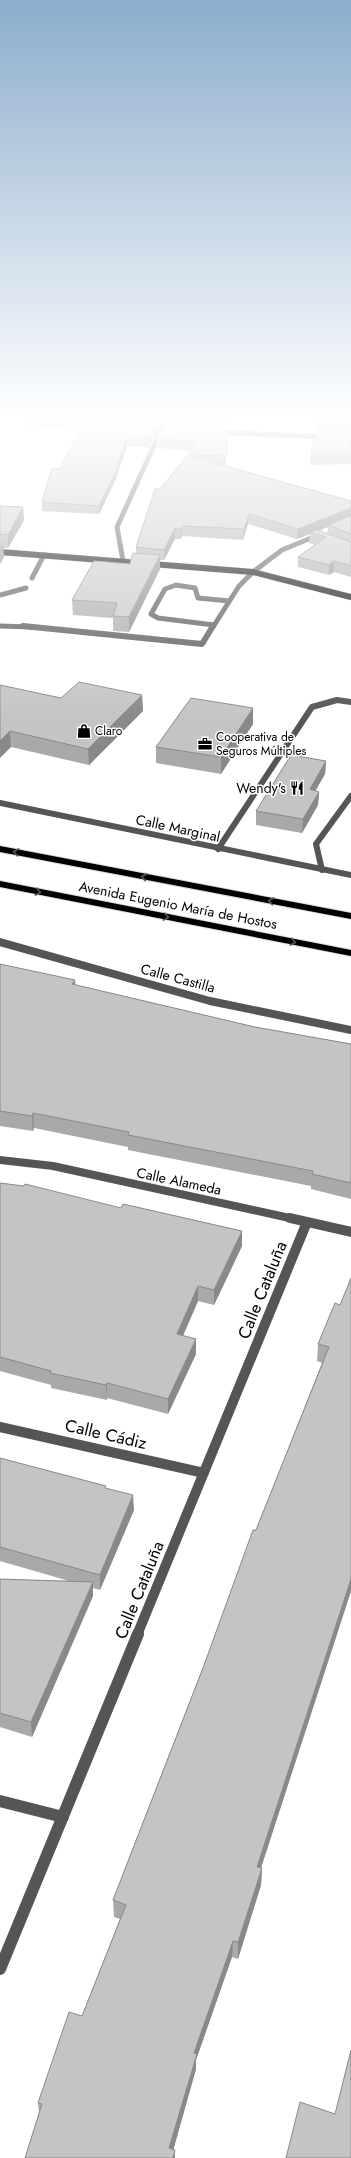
<svg xmlns="http://www.w3.org/2000/svg" width="351" height="2158" font-family="Jost,sans-serif">
  <style>
    .lines { fill: none; stroke-linecap: round; stroke-linejoin: round }
    .primary-casing { stroke: #dbdbdb; stroke-width: 7 }
    .highway-casing { stroke: #dbdbdb; stroke-width: 2 }
    .lane-far1 { stroke: #555; stroke-width: 5 }
    .lane { stroke: #555; stroke-width: 6 }
    .street-far4 { stroke: #555; stroke-width: 5 }
    .street-far3 { stroke: #555; stroke-width: 6 }
    .street-far2 { stroke: #555; stroke-width: 8 }
    .street-far1 { stroke: #555; stroke-width: 10 }
    .street { stroke: #555; stroke-width: 12 }
    .primary { stroke: #000; stroke-width: 6 }
    .highway { fill: #000; fill-rule: evenodd }
    .wall { fill: #a9a9a9; fill-rule: evenodd }
    .shaded-wall { fill: #898989 }
    .building { fill: #c4c4c4; stroke: #898989 }
    .oneway { stroke: #595959 }
    .labels { text-anchor: middle; stroke-width: 3; stroke-linejoin: round; paint-order: stroke }
    .far-poi-label { font-size: 12px; fill: #000; stroke: #fff; text-anchor: start }
    .poi-label { font-size: 14px; fill: #000; stroke: #fff; text-anchor: end }
    .street-label { font-size: 14px; fill: #000; stroke: #fff }
    .near-street-label { font-size: 17px; fill: #000; stroke: #fff }
  </style>
  <rect width="100%" height="100%" fill="#fff"/>
  <g class="lines">
    <defs>
      <path id="primary" d="M0,552l253,20 98,25"/>
      <path id="highway" d="M0,846l351,67v6l-351,-67z
        M0,881l351,69v6l-351,-69z"/>
    </defs>
    <use href="#primary" class="primary-casing"/>
    <use href="#highway" class="highway-casing"/>
    <path class="lane-far1" d="M32,578l12,-23
      M0,595l26,-7
      M214,625l-56,-7 -7,-4 14,-25 11,-4 19,3 3,10 31,3
      M0,626l33,1
      M213,627l26,-41 14,-14"/>
    <path class="lane" d="M23,626l179,18 11,-18
      M218,849l94,-142 25,-7 14,2
      M322,870l-6,-26 35,-48"/>
    <path class="street-far4" d="M216,432l110,5
      M123,561l-6,-34 49,-108
      M253,572l29,-22 34,-14"/>
    <path class="street-far3" d="M0,803l351,72"/>
    <path class="street-far2" d="M0,942l210,59 141,29
      M0,1160l53,6 241,53"/>
    <path class="street-far1" d="M290,1218l61,14
      M0,1427l204,46
      M137,1635l170,-413"/>
    <path class="street" d="M0,1801l63,16
      M0,1969l138,-335"/>
    <use href="#primary" class="primary"/>
    <use href="#highway" class="highway"/>
  </g>
  <path class="wall" d="M27,419h136l-14,28 -22,-1 -12,35 -16,33 -57,-3v-9l38,-72 -41,-2v-2l-12,-1z
    M167,419h62l-2,10h-1v37h-2l127,35v76l-17,-5 -5,3 -31,-8v-10l17,-12 -6,-2 1,-9 -13,5 -49,-15 -5,16 -61,-4 -1,3h-6l-11,21h-4v9l-31,63 -16,-1v-13l-40,-3 -1,-15 58,-36 6,-11v-6l24,-58 31,-38 -34,-3v-10l10,-14zM328,527l-1,7 -8,-3z
    M351,419v45l-41,1 1,-12 8,-23v-8z
    M0,506l23,1 1,13 -16,28h-5l1,9 -4,7z
    M0,685l61,13 81,-3 1,16 -54,54 -78,-18z
    M253,724l-32,50 -65,-11v-16z
    M326,761l-1,13 -10,17 4,1 -1,13 -16,28 -46,-8v-14z
    M0,964l75,21 180,42 96,17v155l-40,-10v-3l-183,-36v-3l-94,-19 -1,3 -33,-5z
    M0,1183l242,63 -28,59 -16,-4 -15,35 13,3v15l-28,60 -61,-16v2l-56,-12v-3l-51,-14z
    M351,1278v313l-90,277h1l-1,17 -23,74 -6,-2 -36,103v9l-23,81h2v8h-150l14,-45 -1,-10 44,-87 38,-97 -6,-2 -1,-17 143,-370 66,-167 -5,-2 1,-17 22,-39z
    M0,1458l134,52 -34,80 -7,-2v8l-61,141 -32,-10v-148l69,2 -69,-20z"/>
  <path class="shaded-wall" d="M159,419h4l-14,28v-8z
    M228,419h1l-2,10 1,-8z
    M127,437v9l-12,35 -16,33v-8z
    M23,507l1,13 -16,28v-13z
    M351,508v10l-23,7v2l-15,6 -3,-1v2l-13,5 1,-10z
    M249,514l-1,10 -5,16 1,-11z
    M182,526v10l-1,3v-10z
    M175,528v11l-11,21v-10z
    M3,543l1,14 -4,7v-15z
    M160,555v14l-31,63v-15z
    M334,561v11l-5,3v-10z
    M142,695l1,16 -54,54 -1,-16z
    M253,708v16l-32,50v-17z
    M10,731l1,16 -11,11v-17z
    M326,761l-1,13 -16,28 1,-13z
    M319,792l-1,13 -16,28 1,-14z
    M75,980l1,14 -4,-10z
    M33,1113l1,15 -1,3 -1,-15z
    M242,1231v15l-28,59v-15z
    M198,1286v15l-21,48v-15z
    M196,1339v15l-28,60v-15z
    M107,1383v17l-1,-15z
    M133,1495l1,15 -34,80v-15z
    M351,1579v12l-95,292 1,-16z
    M93,1582v14l-61,141 -1,-15z
    M262,1868l-1,17 -23,74v-17z
    M233,1941l-1,16 -36,103v9l-25,89 -2,-10 25,-95z
    M175,2150v8h-2z"/>
  <path class="building" d="M40,419h119l-10,20 -22,-2 -12,36 -16,33 -57,-4 10,-34 8,1 24,-47 -45,-2z
    M179,419h49v2z
    M320,419h31v4l-32,-1z
    M164,424l62,3 1,28 -38,1 162,45v7l-53,21 -49,-15 -5,15 -62,-3 -1,3 -6,-1 -11,22 -28,-3 19,-58h5l38,-47 -41,-4z
    M317,429l34,2v22h-40z
    M0,506l23,1 -15,28 -8,-1z
    M351,516v18l-23,-9z
    M317,530l34,12v24l-17,-5 -5,4 -31,-8 28,-20 -16,-5z
    M0,543h3l-3,6z
    M133,553l27,2 -31,62 -16,-1 4,-13 -45,-3 22,-39 36,3z
    M79,682l63,13 -54,54 -78,-18 -10,10v-56l61,13z
    M191,698l62,10 -32,49 -65,-10z
    M291,755l35,6 -16,28 9,3 -16,27 -47,-8z
    M0,964l75,16 -3,4 183,43 96,17v139l-39,-9 1,-3 -185,-36 1,-3 -96,-19 -1,3 -32,-5z
    M0,1183l24,3 1,-2 96,24 2,-4 119,27 -28,59 -16,-4 -21,48 19,5 -28,60 -61,-16 -1,2 -56,-12 1,-2 -51,-14z
    M351,1278v301l-94,288 5,1 -24,74 -5,-1 -39,112 3,1 -28,94 6,2 -2,8h-148l17,-54 -4,-1 31,-91 13,4 44,-111 -13,-5 90,-232 50,-138h3l73,-183 -11,-3 17,-41 5,2z
    M0,1458l106,28 -1,2 28,7 -33,80 -100,-28z
    M0,1579l93,3 -62,140 -31,-9z
    M351,2050v108h-65l14,-56 35,12z"/>
  <defs><path id="oneway-chevron" d="M-2-3.5L2.5 0L-2 3.5" fill="none" stroke-width="1.6" stroke-linecap="round" stroke-linejoin="round"/></defs>
  <g class="oneway">
    <use href="#oneway-chevron" transform="translate(16 852) rotate(-169)"/>
    <use href="#oneway-chevron" transform="translate(144 877) rotate(-169)"/>
    <use href="#oneway-chevron" transform="translate(38 892) rotate(11)"/>
    <use href="#oneway-chevron" transform="translate(271 901) rotate(-169)"/>
    <use href="#oneway-chevron" transform="translate(166 917) rotate(11)"/>
    <use href="#oneway-chevron" transform="translate(293 942) rotate(11)"/>
  </g>
  <linearGradient id="sky" x2="0" y2="1"><stop stop-color="#8cadcc"/><stop offset="0.58" stop-color="#fff"/><stop offset="1" stop-color="#fff" stop-opacity="0"/></linearGradient>
  <rect width="351" height="721" fill="url(#sky)"/>
  <defs>
    <symbol id="shop-bare" viewBox="-9 -9 18 18"><path d="M-5-2.5h2.3a2.7 3.5 0 0 1 5.4 0H5L5.5 6h-11ZM-1.5-2.5h3a1.5 2.3 0 0 0-3 0Z" fill="#000" stroke="#fff" stroke-width="2.5" paint-order="stroke"/></symbol>
    <symbol id="office-bare" viewBox="-9 -9 18 18"><path d="M-6-3h4V-5.5h4V-3h4V5H-6ZM-1-4.5V-3h2v-1.5ZM-6 0V1H6V0Z" fill="#000" stroke="#fff" stroke-width="2.5" paint-order="stroke"/></symbol>
    <symbol id="restaurant-bare" viewBox="-9 -9 18 18"><path d="M-5-6h1v4h1v-4h1v4h1v-4h1v5L-1.5 .5V6h-2V.5L-5-1ZM5-6V6H3V1.5H1.5Q1.5-4 5-6Z" fill="#000" stroke="#fff" stroke-width="2.5" paint-order="stroke"/></symbol>
  </defs>
  <g fill-rule="evenodd">
    <use href="#shop-bare" x="74" y="721" width="20" height="20"/>
    <use href="#office-bare" x="195" y="734" width="20" height="20"/>
    <use href="#restaurant-bare" x="287" y="778" width="20" height="20"/>
  </g>
  <g class="labels">
    <g class="far-poi-label">
      <text x="95" y="735">Claro</text>
      <text x="216" y="741">Cooperativa de<tspan x="216" dy="14">Seguros Múltiples</tspan></text>
    </g>
    <g class="poi-label">
      <text x="286" y="793">Wendy's</text>
    </g>
    <g class="street-label">
      <text transform="translate(178 828) rotate(12)" y="5">Calle Marginal</text>
      <text transform="translate(178 905) rotate(11)" y="5">Avenida Eugenio María de Hostos</text>
      <text transform="translate(178 978) rotate(15)" y="5">Calle Castilla</text>
      <text transform="translate(179 1181) rotate(12)" y="5">Calle Alameda</text>
    </g>
    <g class="near-street-label">
      <text transform="translate(262 1290) rotate(-68)" y="6">Calle Cataluña</text>
      <text transform="translate(106 1434) rotate(13)" y="6">Calle Cádiz</text>
      <text transform="translate(139 1590) rotate(-68)" y="6">Calle Cataluña</text>
    </g>
  </g>
</svg>
